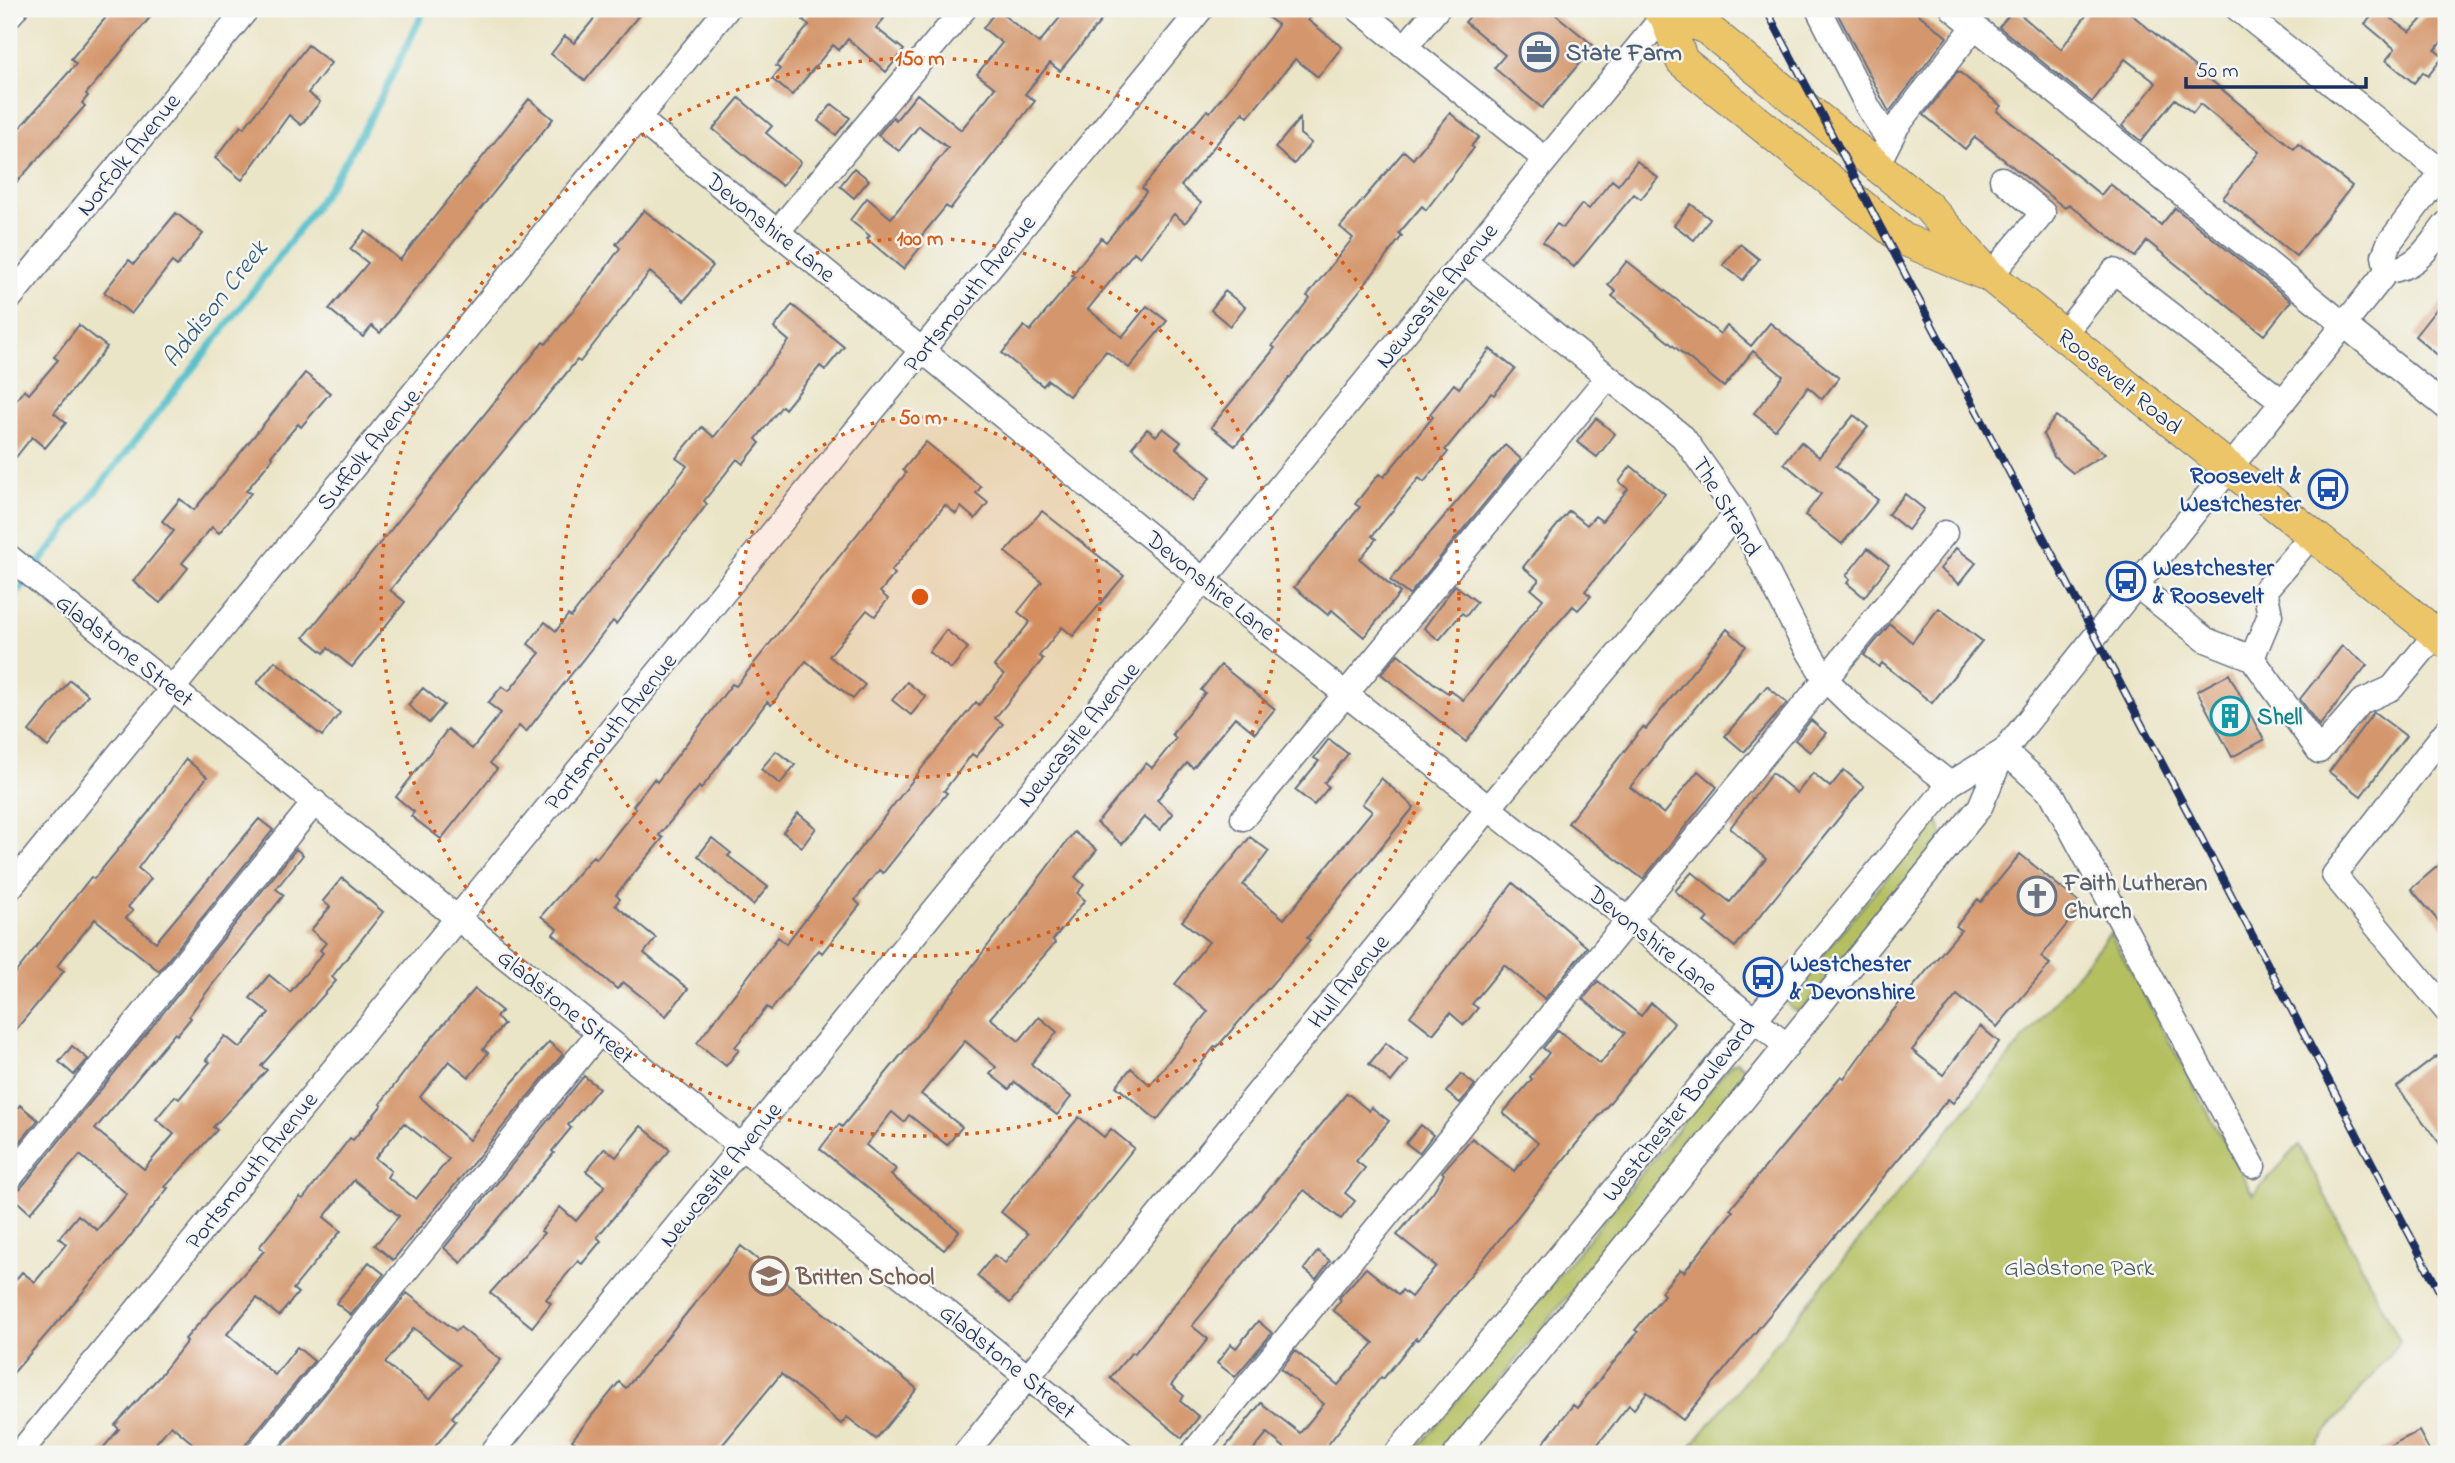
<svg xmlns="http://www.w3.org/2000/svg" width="2455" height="1463" font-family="'Indie Flower',sans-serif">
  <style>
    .green { fill: #b4c061; stroke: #687860; stroke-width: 2 }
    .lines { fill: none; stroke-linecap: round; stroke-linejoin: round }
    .stream { stroke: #53c0cc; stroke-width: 7 }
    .building { fill: #d4966c; fill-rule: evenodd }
    .minor-casing { stroke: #646f83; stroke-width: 27 }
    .major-casing { stroke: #646f83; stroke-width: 34 }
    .minor { stroke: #fff; stroke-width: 24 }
    .major { stroke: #edc569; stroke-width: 32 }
    .rail-casing { stroke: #1b2f5e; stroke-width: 8 }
    .rail { stroke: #f6f6f2; stroke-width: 5; stroke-dasharray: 16; stroke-linecap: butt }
    .ring { fill: none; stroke: #de5710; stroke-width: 3.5; stroke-dasharray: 3.5 7 }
    .labels { text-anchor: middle; stroke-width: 5; stroke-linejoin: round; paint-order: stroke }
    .service-label { font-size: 24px; font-weight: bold; fill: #4e5e75; stroke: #f6f6f2; text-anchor: start }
    .street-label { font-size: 24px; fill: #1b2f5e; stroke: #f6f6f2 }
    .transit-label { font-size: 24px; font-weight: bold; fill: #164399; stroke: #f6f6f2; text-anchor: start }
    .culture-label { font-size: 24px; font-weight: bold; fill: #0d838f; stroke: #f6f6f2; text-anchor: start }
    .worship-label { font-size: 24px; font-weight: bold; fill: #5b616d; stroke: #f6f6f2; text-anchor: start }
    .park-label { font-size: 24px; fill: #495a5f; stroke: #f6f6f2 }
    .education-label { font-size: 24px; font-weight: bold; fill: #785e54; stroke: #f6f6f2; text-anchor: start }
    .water-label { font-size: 26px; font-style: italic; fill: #2c5a7f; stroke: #f6f6f2 }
    .centre { fill: #de5710; stroke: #f6f6f2; stroke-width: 3.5 }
    .ring-label { font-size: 21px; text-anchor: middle; font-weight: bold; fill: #de5710; stroke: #f6f6f2; stroke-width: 5; stroke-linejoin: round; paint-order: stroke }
  </style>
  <rect width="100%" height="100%" fill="#f6f6f2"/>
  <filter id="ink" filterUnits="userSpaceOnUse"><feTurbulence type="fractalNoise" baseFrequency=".0143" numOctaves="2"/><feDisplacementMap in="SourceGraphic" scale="14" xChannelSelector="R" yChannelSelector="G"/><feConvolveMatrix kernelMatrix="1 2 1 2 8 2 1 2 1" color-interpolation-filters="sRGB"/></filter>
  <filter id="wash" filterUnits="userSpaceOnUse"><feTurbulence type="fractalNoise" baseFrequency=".00686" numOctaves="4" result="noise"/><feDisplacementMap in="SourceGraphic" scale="28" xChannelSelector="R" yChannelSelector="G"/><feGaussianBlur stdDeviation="1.57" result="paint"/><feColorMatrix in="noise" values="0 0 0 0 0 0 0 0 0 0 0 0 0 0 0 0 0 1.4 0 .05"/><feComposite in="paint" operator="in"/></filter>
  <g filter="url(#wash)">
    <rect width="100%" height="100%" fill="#ebe5c7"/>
    <path class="green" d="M1932,822l7,2 4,12 -139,172 -7,3 -7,-3 -4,-8z
      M2110,933l143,262 46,-50 101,196 -91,113h-624z
      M1737,1062l10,9 -1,7 -307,376h-26l317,-389z"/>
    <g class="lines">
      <path class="stream" d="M9,604c101,-137 213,-265 311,-404 42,-59 73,-127 105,-191"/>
    </g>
    <g id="blocks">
      <path class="building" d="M113,9h44l-71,85 2,2 -6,7 3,3 -76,85v-51l67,-76 -5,-5z
        M602,9h42l-59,72 -34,-27 14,-18 9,7z
        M812,9h80l-16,19 28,22 -18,22 -38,-33 -9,11 -6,-5 -41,50 -20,-16 8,-10 -4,-3 33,-41 -6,-5z
        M1067,9h19l15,12 -41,50 -10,-8 -25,31 10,7 -85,108 -4,-3 -28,34 5,4 -20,25 -36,-30 3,-3 -20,-16 17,-22 24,20 57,-70 -29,-22 -20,25 -21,-16 15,-18 3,3 21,-26 44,36 34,-42 -18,-14 25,-31 -19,-15 14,-18 42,33z
        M1257,9h60l-9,11 34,27 -24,30 -23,-18 -47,58 -5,-5 -62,74 20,17 -16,20 -11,-9 -34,43 -6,-5 -46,57 34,28 25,-31 20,15 -38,47 -23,-17 -37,45 -21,-16 -5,6 -41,-33 22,-27 6,5 45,-54 -3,-2 29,-37 5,4 40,-50 -4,-4 65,-78 3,2 59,-74 9,-13z
        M1476,9h73l45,37 -52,62 -48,-40 11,-13 -40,-33z
        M1835,9h77l35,28 -58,75z
        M2014,9l47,40 30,-40h34l169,140 4,-5 54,42 -56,70 -73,-58 36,-46 -59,-48 -7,9 -18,-14 -34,42 -19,-15 34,-43 -31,-24 -33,43 -93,-75z
        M2378,9l32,23 21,-23h15v27l-11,14 8,7 -15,19 -5,-4 -9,11 -28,-23 9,-11 -30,-25z
        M308,45l23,18 -23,30 12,9 -19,23 -12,-10 -47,65 -27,-22 26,-32 3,2z
        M1958,71l43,35 -4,5 104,84 9,-11 51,41 14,-17 116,93 -27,34 -117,-94 -12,16 -66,-53 -4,4 -90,-71 -10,12 -41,-34z
        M739,98l33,28 -6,7 35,29 -19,24 -69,-57z
        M529,99l24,20 -173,214 -8,-7 -9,11 -34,-28 39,-46 -18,-14 15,-18 35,29z
        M832,104l18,14 -14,17 -18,-14z
        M1450,113l29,24 -8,9 3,2 -48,62 -4,-4 -23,27 3,3 -38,49 -129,161 -24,-19 64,-79 -3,-2 38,-48 -3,-2 46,-58 -13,-11 64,-76 9,8z
        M1300,118v16l11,9 -17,21 -19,-16z
        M1637,161l21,17 -17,21 -7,-5 -60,73 -31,-25 14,-18 6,4 19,-24 7,5 23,-29 6,5z
        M854,168l15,12 -15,18 -14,-12z
        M1691,204l19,15 -16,21 -20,-15z
        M644,210l69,56 -29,35 -34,-29 -70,90 -3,-2 -187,230 15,12 -53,65 -24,-19 -4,5 -20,-16 239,-295 3,2 47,-58 27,-38 -4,-4z
        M176,213l27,21 -26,32 -5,-4 -41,52 -27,-22 25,-32 5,4z
        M1740,244l19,15 -16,21 -20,-15z
        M1627,261l93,73 7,-8 24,20 19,-23 69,55 -17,21 -14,-12 -33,43 -21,-17 29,-37 -30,-25 -29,36 -112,-91 4,-4 -8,-7z
        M1225,291l20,16 -15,19 -19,-16z
        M2446,297v65l-31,-26z
        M792,305l52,42 -19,23 -5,-4 -35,43 -3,-3 -26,33 4,4 -17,21 -6,-5 -33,42 3,3 -91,120 -3,-3 -87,111 -7,-6 -29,37 7,6 -56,70 -30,-23 3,-4 -18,-15 52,-68 24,20 29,-36 -13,-10 14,-17 7,5 31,-38 -12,-9 17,-22 11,9 12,-16 3,2 116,-151 -11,-8 26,-31 12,10 75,-96 -15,-13z
        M79,325l28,22 -53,66 12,10 -21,25 -13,-11 -23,29v-57l15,-19 5,4 29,-34 -4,-3z
        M1490,349l25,20 -21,26 -3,-2 -46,57 3,2 -24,30 -5,-4 -47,58 4,3 -16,20 40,34 -36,44 -32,-27 -4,5 -34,-28 66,-80 -5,-3 24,-30 5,3 49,-60 -3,-3 24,-30 5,4z
        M305,373l25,20 -29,34 -3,-3 -27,32 2,2 -27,33 5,2 -32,40 -7,-6 -30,36 6,5 -28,35 -27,-22 41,-50 -12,-10 18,-22 14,11z
        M1854,415l14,12 -32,39 42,34 -36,44 -37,-29 16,-21 -37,-31 17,-21 18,15z
        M2056,416l49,38 -32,19 -19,-16 -11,-23z
        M1596,418l19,16 -18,23 -20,-15z
        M1163,428l18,14 -5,6 35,29 -19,24 -60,-54 15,-18 9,7z
        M926,442l55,45 -5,6 12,10 -13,16 -14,-12 -5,7 -11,-9 -54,66 4,3 -15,18 8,7 -13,17 -8,-6 -38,46 36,29 -12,14 -47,-38 -35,44 -4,-3 -66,87 -2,-2 -40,48 4,3 -47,57 4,4 -5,6 41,33 -12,15 44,36 -22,27 -43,-34 -6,7 -64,-55 4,-5 -16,-13 52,-60 3,3 40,-50 -3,-3 21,-27 3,3 75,-98 4,2 170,-213 -3,-3z
        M1505,445l16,14 -112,136 -19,-15z
        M1631,466l34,28 -80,97 6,5 -13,14 -5,-4 -30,34 -77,102 -85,-68 17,-20 38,31 12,8 2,-3 13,10 80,-101 -12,-10 8,-9 -16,-13 46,-56 18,14 8,-9 7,5 26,-32 -9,-7z
        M1905,494l19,15 -16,21 -20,-16z
        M1042,511l82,65 -51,60 -11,-9 -23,29 4,3 -48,59 8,6 -27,33 -4,-3 -28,37 3,2 -64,80 -4,-3 -24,30 5,5 -38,48 -3,-3 -48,60 -4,-3 -32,40 4,3 -13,16 -29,-23 81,-106 8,7 143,-185 47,-57 3,3 25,-30 -10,-9 36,-44 -12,-10 24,-30 -37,-30z
        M1868,548l21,17 -25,32 -17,-14 3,-4 -4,-3z
        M1956,548l20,15 -17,21 -19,-15z
        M1455,585l22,17 -11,14 -4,-3 -23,27 -15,-12z
        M1939,608l43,33 -50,62 -50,-40 -3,4 -15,-12 26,-31 22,18z
        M1727,629l19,17 -116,141 34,27 34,-43 19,16 -74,92 -75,-56 75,-96 3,2z
        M946,630l22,18 -17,21 -22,-17z
        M2342,646l25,19 -48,61 -19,-27z
        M275,661l65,52 -18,23 -65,-53z
        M1221,665l54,44 -20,24 -20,-16 -42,51 -6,-5 -30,37 16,14 -13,16 -16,-13 -22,27 -25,-21 49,-60 6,5 24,-30 -4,-4 33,-41 -4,-3z
        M2229,674l35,66 -32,17 -35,-66z
        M70,680l18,15 -40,52 -19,-16z
        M907,682l19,15 -15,18 -19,-15z
        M1767,686l20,17 -43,49 -19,-16z
        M423,688l21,17 -15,18 -21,-18z
        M2374,712l32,24 -45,60 -32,-24z
        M1811,720l15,13 -16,19 -15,-12z
        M1329,739l19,15 -24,29 5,4 -15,18 -19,-15 24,-29 -5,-3z
        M776,751l19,14 -15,19 -19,-15z
        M186,759l21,18 -69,91 13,11 -23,28 5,4 -7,7 30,24 103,-123 14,11 -114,141 -64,-52 -38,47 7,5 -55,67v-57l82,-104 3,2 54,-66z
        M1844,770l20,17 -129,160 -31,-25 4,-4 -33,-27 17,-19 38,30 36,-43 -36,-31 42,-55 25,20 16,-20 17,14z
        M1381,778l33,29 -107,131 3,2 -93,107 -2,-1 -58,74 -41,-34 15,-18 19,17 58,-74 -33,-27 34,-42 -27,-21 68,-84 19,14 -26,34 41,34 88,-108 -10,-7z
        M798,813l18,15 -14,19 -19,-15z
        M1074,832l23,18 -22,27 9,8 -7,8 8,7 -32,40 2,3 -65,75 29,23 20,-24 18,15 -26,32 40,33 -14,18 -42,-33 -6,7 -19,-15 6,-7 -31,-26 -44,53 41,33 -15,18 -38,-30 -5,7 -12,-10 -26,33 30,24 -5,6 68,56 -15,19 -124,-101 19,-25 3,3 113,-138z
        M712,838l19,15 -3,3 40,31 -15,18 -55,-49z
        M296,849l7,6 -27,34 8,6 -69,86 -26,35 2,2 -14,17 -2,-2 -80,96 49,40 30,-35 -18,-15 19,-23 4,3 31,-37 -4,-2 19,-24 15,12 29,-35 -19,-15 19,-23 21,17 33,-39 -3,-3 6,-7 -15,-13 19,-23 -7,-6 19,-23 41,34 -51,65 4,4 -75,85 6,4 -54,57 4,3 -52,57 3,1 -48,61 -111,129v-90l13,-16 13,10 31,-38 -7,-6 19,-23 19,15 30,-36 -47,-39 -50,58 -21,-19 12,-6z
        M2020,854l62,51 -41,52 9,7 -53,63 -40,-32 -45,55 31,25 37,-49 19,16 -33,44 -13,17 -5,-4 -34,41 -231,280 -36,-28 -13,17 -5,-4 -39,49h-55l38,-49 4,3 61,-76 -3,-2 29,-35 -3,-3 19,-23 4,3 49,-61 -3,-2 22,-26 89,-107 3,2 47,-65 70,-83 -5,-4 22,-27 3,3z
        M2446,859v71l-35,-41z
        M1513,883l74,64 -42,52 -41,-34 -32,39 6,4 -14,17 -14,-12 -17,21 -23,-18z
        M1598,981l43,35 10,-13 23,20 -256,317 -2,-2 -33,41 -2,-2 -58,74 4,3h-43l3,-4 -20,-17 -17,21h-30l41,-51 39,30 24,-29 -43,-35 14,-18 43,34 36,-42 -41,-33 8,-10 -2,-2 27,-30 33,27 3,-5 9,7 25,-31 -39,-31 36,-43 11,-18 -2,-2 30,-34 42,33 24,-28 -35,-30 29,-34 -2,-2 19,-24 -6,-5 15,-18 42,34 25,-31 -42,-34z
        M475,989l27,22 -6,6 8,7 -21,25 5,4 -19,24 -20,-16 -29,36 49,43 43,-57 37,-41 14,12 -170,206 -18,-15 24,-29 -45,-36 -30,37 17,14 -48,58 5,4 -19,23 -22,-18 -30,36 48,41 22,-28 17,14 -69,84 -3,9h-37l-34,-29 -24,29h-49l21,-25 -4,-4 43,-47 29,-37 -2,-2 79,-88 -5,-4 41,-50 3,2 47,-61 3,2 29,-35 -2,-1 47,-61zM404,1123l45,36 -33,40 -29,-22 4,-6 -16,-13z
        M1386,1043l22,18 -17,21 -22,-18z
        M72,1046l16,13 -14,16 -15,-13z
        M2437,1056l9,12v84l-49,-65z
        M1461,1074l14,11 -15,18 -14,-11z
        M584,1076l15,12 -31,37 3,3 -19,23 2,2 -93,110 -17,-15z
        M1347,1093l22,18 2,-4 18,14 -33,40 9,7 -20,25 10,8 -14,18 -37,-29 -112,136 16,13 -37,46 13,11 -4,5 19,16 -17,21 -72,-60 22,-26 2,2z
        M20,1105l18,15 -29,36v-37z
        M1079,1117l25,20 7,-8 23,19 -124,155 -33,-27 17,-21 11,8 23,-29 -27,-22z
        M1421,1125l12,10 -14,18 -13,-10z
        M641,1126l29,24 -73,87 4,4 -19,23 -4,-3 -32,38 5,4 -19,24 -42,-34 54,-60 -3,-2 19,-24 16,14 29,-35 -19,-15 19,-23 11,9z
        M741,1246l176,143 -41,50 -29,-22 -6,7 -60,-50 -66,80h-125l-18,-14 47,-58 7,6z
        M1318,1251l12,10 -14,18 -12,-10z
        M369,1262l15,12 -33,41 -15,-12z
        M407,1293l49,38 4,-4 41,33 -49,57 4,4 -27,33h-153zM414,1328l45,37 -29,34 -45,-36z
        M1258,1321l14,12 -37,44 -18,-14 14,-19 5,4z
        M2419,1431l12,23h-58z"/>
    </g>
  </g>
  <g filter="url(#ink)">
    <use href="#blocks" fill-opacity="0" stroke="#646f83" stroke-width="2"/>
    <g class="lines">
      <defs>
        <path id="minor" d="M1358,9l188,151
          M1818,9l50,98 21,34
          M1953,9l493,398
          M2238,9l208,166
          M9,16l6,-7
          M1405,47l32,-38
          M639,119l591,483 557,444
          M1877,165l20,-39 78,-100
          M777,232l187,-223
          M1464,261l219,176 54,76 63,124 26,43 36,35 88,69
          M2387,271l-3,-15 5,-13 57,-76
          M1990,276l53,-63 -41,-34
          M9,299l238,-290
          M2063,335l51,-64 169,131
          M9,557l1114,897
          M2136,585l70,55 46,18 67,93 42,-49 31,-14 44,-54
          M2252,658l18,-43 -5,-25 47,-55
          M2446,731l-112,144 112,135
          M2004,751l48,43 201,372
          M1243,818l365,-441
          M9,889l718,-880
          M9,1179l306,-377
          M19,1454l1182,-1445
          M257,1454l342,-421
          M491,1454l1174,-1440
          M965,1454l523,-645 249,-296
          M1192,1454l753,-921
          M1396,1454l554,-670 54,-33
          M1456,1454l524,-647 24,-56 383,-480c31,-3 41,-24 59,-47"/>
        <path id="major" d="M1658,9l7,5 40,13 222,179 63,70 456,366
          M1665,14l17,47 221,178 79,34"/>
      </defs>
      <use href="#minor" class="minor-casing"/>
      <use href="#major" class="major-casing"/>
      <use href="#minor" class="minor"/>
      <use href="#major" class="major"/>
      <defs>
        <path id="rail" d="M1766,9l680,1295"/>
      </defs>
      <use href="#rail" class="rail-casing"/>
      <use href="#rail" class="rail"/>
    </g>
  </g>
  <circle cx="920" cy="597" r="180" fill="#de5710" fill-opacity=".12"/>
  <g class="ring">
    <circle cx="920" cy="597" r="180"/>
    <circle cx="920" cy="597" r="359"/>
    <circle cx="920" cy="597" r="539"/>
  </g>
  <defs>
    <symbol id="office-ring" viewBox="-11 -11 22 22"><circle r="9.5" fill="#f6f6f2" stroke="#5c6f8a" stroke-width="1.5"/><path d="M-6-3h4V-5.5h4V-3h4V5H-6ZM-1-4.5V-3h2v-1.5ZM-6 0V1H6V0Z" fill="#5c6f8a"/></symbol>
    <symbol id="bus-ring" viewBox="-11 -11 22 22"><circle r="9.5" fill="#f6f6f2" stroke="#1a4fb4" stroke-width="1.5"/><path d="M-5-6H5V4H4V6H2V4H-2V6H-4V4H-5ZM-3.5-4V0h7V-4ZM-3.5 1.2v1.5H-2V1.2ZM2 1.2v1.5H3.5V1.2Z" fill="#1a4fb4"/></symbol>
    <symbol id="building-ring" viewBox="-11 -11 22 22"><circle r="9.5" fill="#f6f6f2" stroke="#0f9aa8" stroke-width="1.5"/><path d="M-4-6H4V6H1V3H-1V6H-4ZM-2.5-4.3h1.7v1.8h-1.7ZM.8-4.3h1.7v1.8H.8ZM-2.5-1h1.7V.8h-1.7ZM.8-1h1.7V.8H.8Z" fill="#0f9aa8"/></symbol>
    <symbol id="church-ring" viewBox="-11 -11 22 22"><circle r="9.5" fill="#f6f6f2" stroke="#6b7280" stroke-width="1.5"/><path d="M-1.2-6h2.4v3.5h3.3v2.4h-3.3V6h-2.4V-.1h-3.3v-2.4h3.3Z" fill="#6b7280"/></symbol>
    <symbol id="school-ring" viewBox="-11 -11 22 22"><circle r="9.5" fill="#f6f6f2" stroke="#8d6e63" stroke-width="1.5"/><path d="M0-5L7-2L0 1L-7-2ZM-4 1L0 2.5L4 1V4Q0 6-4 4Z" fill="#8d6e63"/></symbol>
  </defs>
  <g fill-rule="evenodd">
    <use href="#office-ring" x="1517" y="30" width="44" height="44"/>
    <use href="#bus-ring" x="2306" y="467" width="44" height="44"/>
    <use href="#bus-ring" x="2104" y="559" width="44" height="44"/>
    <use href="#building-ring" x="2208" y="694" width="44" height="44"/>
    <use href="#church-ring" x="2015" y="874" width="44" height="44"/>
    <use href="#bus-ring" x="1741" y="955" width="44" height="44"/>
    <use href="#school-ring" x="747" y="1254" width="44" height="44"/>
  </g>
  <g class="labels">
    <g class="service-label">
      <text x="1566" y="60">State Farm</text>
    </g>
    <g class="street-label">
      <text transform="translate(128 154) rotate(-51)" y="8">Norfolk Avenue</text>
      <text transform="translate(771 227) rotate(39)" y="8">Devonshire Lane</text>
      <text transform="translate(969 293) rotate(-51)" y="8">Portsmouth Avenue</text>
      <text transform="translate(1436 295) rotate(-51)" y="8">Newcastle Avenue</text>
      <text transform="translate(2120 381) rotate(39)" y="8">Roosevelt Road</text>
      <text transform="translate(368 449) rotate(-51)" y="8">Suffolk Avenue</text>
      <text transform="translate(1727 506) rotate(59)" y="8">The Strand</text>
      <text transform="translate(1211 585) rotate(39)" y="8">Devonshire Lane</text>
      <text transform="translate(125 650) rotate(38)" y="8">Gladstone Street</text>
      <text transform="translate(610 731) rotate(-51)" y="8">Portsmouth Avenue</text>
      <text transform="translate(1078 734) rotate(-51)" y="8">Newcastle Avenue</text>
      <text transform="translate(1653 940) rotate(39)" y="8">Devonshire Lane</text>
      <text transform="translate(1348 981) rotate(-51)" y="8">Hull Avenue</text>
      <text transform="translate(566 1006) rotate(39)" y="8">Gladstone Street</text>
      <text transform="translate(1678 1110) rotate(-51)" y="8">Westchester Boulevard</text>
      <text transform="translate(251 1170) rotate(-51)" y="8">Portsmouth Avenue</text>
      <text transform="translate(720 1174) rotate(-51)" y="8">Newcastle Avenue</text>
      <text transform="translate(1008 1361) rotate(39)" y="8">Gladstone Street</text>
    </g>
    <g class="transit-label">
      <text x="2301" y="483" text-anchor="end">Roosevelt &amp;<tspan x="2301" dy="28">Westchester</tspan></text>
      <text x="2153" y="575">Westchester<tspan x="2153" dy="28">&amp; Roosevelt</tspan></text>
      <text x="1790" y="971">Westchester<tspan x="1790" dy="28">&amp; Devonshire</tspan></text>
    </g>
    <g class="culture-label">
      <text x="2257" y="724">Shell</text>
    </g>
    <g class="worship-label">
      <text x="2064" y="890">Faith Lutheran<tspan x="2064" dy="28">Church</tspan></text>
    </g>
    <g class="park-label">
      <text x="2079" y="1275">Gladstone Park</text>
    </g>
    <g class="education-label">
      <text x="796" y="1284">Britten School</text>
    </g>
    <g class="water-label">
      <text transform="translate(214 303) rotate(-52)" y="9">Addison Creek</text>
    </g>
  </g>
  <circle cx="920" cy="597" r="10" class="centre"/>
  <g class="ring-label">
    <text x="920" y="65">150 m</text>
    <text x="920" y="245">100 m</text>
    <text x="920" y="424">50 m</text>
  </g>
  <rect width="2455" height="1463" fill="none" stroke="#f6f6f2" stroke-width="35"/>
  <path d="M2186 77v10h180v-10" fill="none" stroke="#1b2f5e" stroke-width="3.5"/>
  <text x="2196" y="77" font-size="21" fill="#1b2f5e" stroke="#f6f6f2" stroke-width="5" paint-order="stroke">50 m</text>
</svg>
